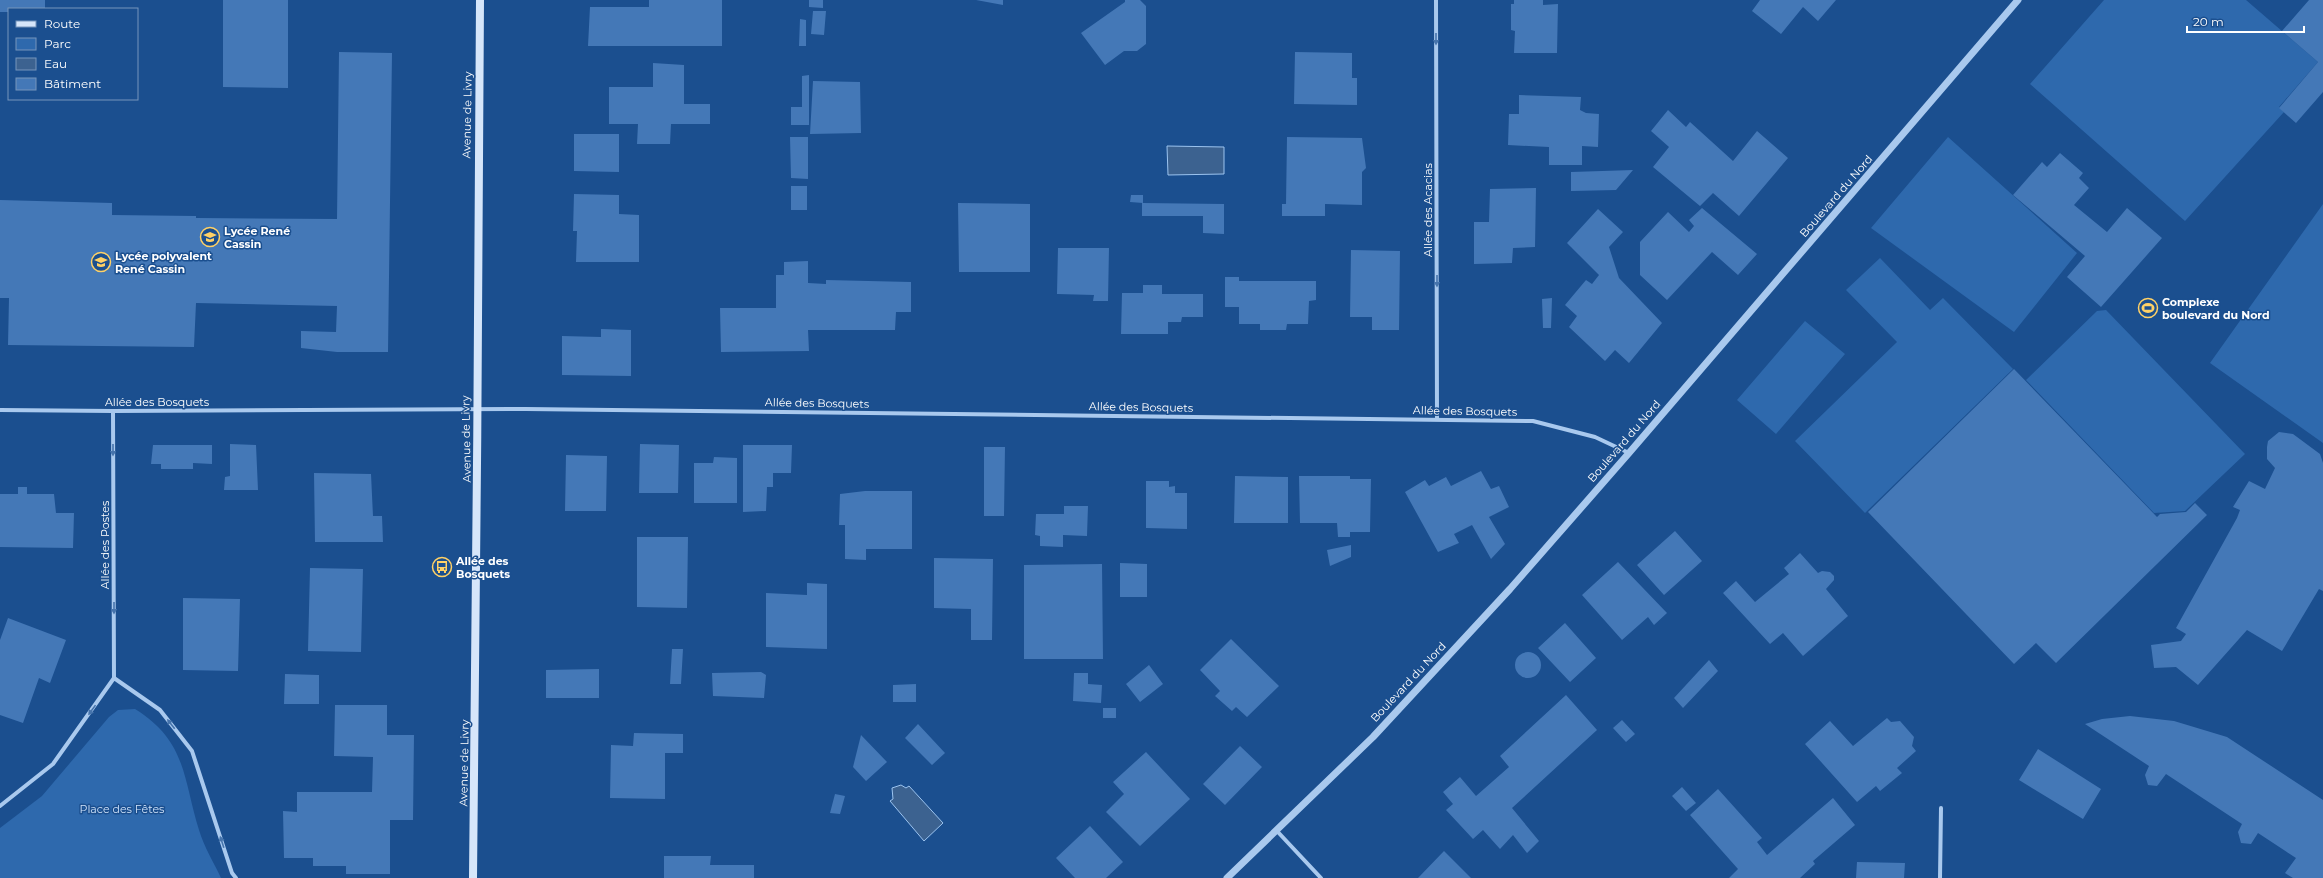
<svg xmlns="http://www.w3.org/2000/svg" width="2323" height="878" font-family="Montserrat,sans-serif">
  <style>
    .green { fill: #2e69ad }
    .water { fill: #3c6290; stroke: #9cc4f0 }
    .building { fill: #4478b7 }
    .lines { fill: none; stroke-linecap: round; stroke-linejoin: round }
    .minor { stroke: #a9c9ee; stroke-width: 4 }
    .tertiary { stroke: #a9c9ee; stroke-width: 7 }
    .secondary { stroke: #d6e6fa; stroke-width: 8 }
    .oneway { fill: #4674ac }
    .labels { text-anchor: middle; stroke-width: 3; stroke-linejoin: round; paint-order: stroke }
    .street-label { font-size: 11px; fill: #fff; stroke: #1b4f8f }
    .poi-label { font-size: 11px; font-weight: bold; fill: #fff; stroke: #1b4f8f; text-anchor: start }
    .park-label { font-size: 11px; fill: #cfe3fa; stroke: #1b4f8f }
  </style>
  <rect width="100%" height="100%" fill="#1b4f8f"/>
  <path class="green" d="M2104,0h142l72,62 -39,45 5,5 -99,109 -155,-137z
    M1948,137l129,116 -63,79 -143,-104z
    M2323,204v239l-113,-80z
    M1880,258l50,52 13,-12 70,71 -148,144 -70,-72 102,-99 -51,-52z
    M2106,310l139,144 -60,57 -31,2 -128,-133 71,-69z
    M1805,321l40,33 -69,80 -39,-34z
    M135,709c52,32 48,70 64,121 5,17 15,33 22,48h-221v-50l42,-32 67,-79 9,-7z"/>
  <path class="water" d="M1167,146l57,1v27l-56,1z
    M901,785l5,3 3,-2 34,37 -19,18 -34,-40 3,-2 -1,-11z"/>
  <path class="building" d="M0,0h45v9h-36v3h-9z
    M223,0h65v88l-65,-1z
    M649,0h73v46h-134l2,-39h59z
    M809,0h14v8l-14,-1z
    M976,0h27v5z
    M1125,0h15l6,6v38l-9,7h-13l-19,14 -24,-32 44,-31z
    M1514,0h29v5l15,-1 -1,49h-43l1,-22 -4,-1v-26h3z
    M1760,0h76l-18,21 -15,-14 -22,27 -29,-23z
    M2309,0h14v92l-27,31 -17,-15 39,-46 -36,-31z
    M813,11h13l-2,24 -13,-1z
    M800,19l6,1v26h-7z
    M339,52l53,1 -4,299h-51l-36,-4v-17l35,1 1,-26 -141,-3 -2,44 -186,-2 1,-47h-9v-98l112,3v12l84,1v2l141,1z
    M1295,52l57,1v25h5v27l-63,-1z
    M653,63l31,2v39h26v20h-39l-1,20h-33l1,-20h-29v-37h44z
    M809,75v50h-18v-18h11v-31z
    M813,81l47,1 1,51 -51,1z
    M1519,95l62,2 -1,13 6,3 13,1 -1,33 -16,-1v19h-33v-18l-41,-2 1,-31h10z
    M1668,110l18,17 4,-5 43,39 24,-30 31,27 -49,58 -26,-23 -13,13 -47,-39 16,-20 -18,-16z
    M574,134h45v38l-45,-1z
    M790,137h18v42l-17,-1z
    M1287,137l75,1 4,30 -4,4v33l-37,-1v12h-43v-12h4z
    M2060,153l23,20 -4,5 10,10 -15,17 33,27 20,-24 35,30 -61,69 -34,-30 18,-21 -72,-61 29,-33 5,5z
    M1633,170l-17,20 -45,1v-19z
    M791,186h16v24h-16z
    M1536,188l-1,59 -22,1 -1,15 -38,1v-42h15l1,-33z
    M574,194l45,1v19l20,1v47h-63l1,-31h-4z
    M1131,195h12v8l-13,-1z
    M958,203l72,1v68h-71z
    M1142,203l82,1v30l-21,-1v-17h-61z
    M1702,208l55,46 -19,21 -26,-23 -45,48 -27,-25v-33l28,-30 21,20 5,-6 -5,-6z
    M1598,209l25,23 -14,15 10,31 43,45 -33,40 -14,-13 -10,11 -36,-34 8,-11 -12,-11 21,-25 6,4 7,-9 -32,-32z
    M1058,248h51l-1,53h-15l1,-6 -37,-1z
    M1351,250l49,1 -1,79h-27v-13h-22z
    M808,261v22l18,1v-4l85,2v30h-15l-1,18h-87l1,21 -88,1 -1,-44h56v-33h8v-13z
    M1225,277h14v4h77v19l-7,1 -1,23h-21l-1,6h-26v-6h-21v-17h-14z
    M1143,285h19v9h41v23h-21l-1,5h-13v12h-47l1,-41h21z
    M1552,298l-1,30h-8l-1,-29z
    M601,329l30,1v46l-69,-1v-39l39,1z
    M2014,369l143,148 3,-3 26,-2 9,-9 12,12 -151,148 -20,-20 -22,21 -146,-152z
    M2279,432l14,2 27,20 3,9v128l-4,-2 -37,62 -35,-21 -49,55 -22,-18 -22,1 -3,-23 30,-4 5,-7 -10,-6 61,-110 3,-8 -7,-3 16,-26 16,8 10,-21 -8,-9v-12l1,-6z
    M230,444l26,1 2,45h-34l1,-13 5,-1z
    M640,444l39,1 -1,48h-39z
    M153,445h59v19l-19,-1v6h-32v-5h-10z
    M743,445h49l-1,28h-18v14h-6l-1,24 -23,1z
    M984,447h21l-1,69h-20z
    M566,455l41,1 -1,55h-41z
    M714,457l23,1v45h-43v-40h19z
    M1481,471l10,18 8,-3 10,21 -20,10 16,27 -14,15 -19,-34 -18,9 5,9 -21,9 -33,-60 20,-12 4,6 17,-9 5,9z
    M314,473l57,1 2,42h9l1,26h-68z
    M1235,476l53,1v46h-54z
    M1299,476h51v3h21l-1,53h-20v5h-12l-1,-14h-37z
    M1146,481h23v6l6,-1v7h12v36l-41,-1z
    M18,487h9v7h27l2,19h18l-1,35 -73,-1v-53h18z
    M865,491h47v58h-46v11l-21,-1v-34h-6l1,-31z
    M1064,506h24l-1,30 -24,-1v12l-23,-1v-10l-5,-1 1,-21h28z
    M1675,531l27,30 -38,34 -27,-30z
    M637,537h51l-1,71 -50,-1z
    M1351,545v12l-21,9 -3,-16z
    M1800,553l18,20 4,-2 8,1 4,4v4l-8,9 22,27 -45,40 -20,-23 -13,11 -47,-51 13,-12 19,21 34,-28 -5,-6z
    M934,558l59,1 -1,81h-21v-31l-37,-1z
    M1618,562l49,51 -13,12 -6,-8 -26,23 -40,-45z
    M1120,563l27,1v33h-27z
    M1102,564l1,95h-79v-94z
    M310,568l53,1 -2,83 -53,-1z
    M807,583l20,1v65l-61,-2v-54l41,2z
    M183,598l57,1 -2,72 -55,-1z
    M8,618l58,22 -16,43 -11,-5 -16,45 -23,-8v-75z
    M1565,623l31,35 -26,24 -32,-34z
    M1231,639l48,47 -32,31 -11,-10 -4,4 -17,-15 5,-5 -20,-21z
    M672,649h11l-2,35h-11z
    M1515 665a13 13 0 1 1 26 0a13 13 0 1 1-26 0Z
    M1709,660l9,11 -35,37 -9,-10z
    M1149,665l14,19 -23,18 -14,-18z
    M599,669v29h-53v-28z
    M761,672l5,3 -2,23 -51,-2 -1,-23z
    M1074,673h14v11l14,1 -1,18 -28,-2z
    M285,674l34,1v29h-35z
    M916,684v18h-23v-17z
    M1566,695l31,35 -85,78 27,33 -12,12 -14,-18 -13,14 -17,-19 -10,9 -27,-29 7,-6 -10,-12 17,-15 16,19 33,-29 -9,-11z
    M335,705h52v30h27l-1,85h-23v54h-44v-8h-33v-8h-29l-1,-47 14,1v-20h75l1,-35 -39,-1z
    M1103,708h13v10h-13z
    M2130,716l44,5 53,16 96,63v78h-30l-8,-5 11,-15 -38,-25 -7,11 -10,-1 -3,-11 4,-8 -76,-50 -9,12 -9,-1 -3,-10 4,-9 -64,-42 17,-5z
    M1887,718l4,4 9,-1 14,16 -2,9 4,5 -19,17 5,5 -22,18 -4,-5 -19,16 -52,-58 25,-23 23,25z
    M1622,720l13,14 -9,8 -13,-14z
    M918,724l27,29 -13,12 -27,-27z
    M634,733l49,1v19h-18v46l-55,-1 1,-53 22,1z
    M861,735l26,27 -21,19 -13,-14z
    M1240,746l22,21 -37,38 -22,-21z
    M2038,749l63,40 -18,30 -64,-39z
    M1146,752l44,47 -50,47 -34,-34 18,-18 -11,-12z
    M1682,787l14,16 -10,8 -14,-15z
    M1718,789l44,49 -5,4 10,13 66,-57 22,27 -42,36 2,3 -15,14h-71l9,-9 -48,-54z
    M835,794l10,2 -5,18 -10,-1z
    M1090,826l33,36 -17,16h-31l-19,-20z
    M1444,851l27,27h-53z
    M664,856h47l-1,9h44v13h-90z
    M1857,862l48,1 -1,15h-48z"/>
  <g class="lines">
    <path class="minor" d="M1436,0l1,419
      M0,410l113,1 413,-2 1007,12 62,16 34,16
      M113,411l1,267
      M114,678l46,32 32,41 40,122 4,5
      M0,806l53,-42 61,-86
      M1276,830l45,48
      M1940,878l1,-70"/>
    <path class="tertiary" d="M1227,878l146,-141 137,-148 119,-136 389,-453"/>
    <path class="secondary" d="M473,878c5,-293 4,-585 7,-878"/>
  </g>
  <defs><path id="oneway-solid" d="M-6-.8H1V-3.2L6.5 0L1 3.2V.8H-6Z"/></defs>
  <g class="oneway">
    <use href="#oneway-solid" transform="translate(1436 39) rotate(90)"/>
    <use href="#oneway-solid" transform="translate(1437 281) rotate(90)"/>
    <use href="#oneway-solid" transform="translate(113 450) rotate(90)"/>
    <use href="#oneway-solid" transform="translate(114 608) rotate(90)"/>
    <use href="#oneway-solid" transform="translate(92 710) rotate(126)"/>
    <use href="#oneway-solid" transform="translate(171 724) rotate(-128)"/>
    <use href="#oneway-solid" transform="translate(222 842) rotate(-108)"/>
  </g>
  <defs>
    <symbol id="school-ring" viewBox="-11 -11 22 22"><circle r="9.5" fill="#1b4f8f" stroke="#ffd166" stroke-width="1.5"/><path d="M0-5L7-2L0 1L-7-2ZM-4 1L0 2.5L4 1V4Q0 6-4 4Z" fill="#ffd166"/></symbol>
    <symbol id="stadium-ring" viewBox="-11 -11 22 22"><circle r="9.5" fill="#1b4f8f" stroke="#ffd166" stroke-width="1.5"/><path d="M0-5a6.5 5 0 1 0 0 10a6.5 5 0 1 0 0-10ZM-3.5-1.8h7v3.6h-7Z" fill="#ffd166"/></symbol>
    <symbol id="bus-ring" viewBox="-11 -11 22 22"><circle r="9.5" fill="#1b4f8f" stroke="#ffd166" stroke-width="1.5"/><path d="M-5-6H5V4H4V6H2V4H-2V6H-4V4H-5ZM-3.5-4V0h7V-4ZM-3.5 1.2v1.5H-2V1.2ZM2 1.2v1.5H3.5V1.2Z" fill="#ffd166"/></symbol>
  </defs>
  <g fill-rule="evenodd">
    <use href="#school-ring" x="199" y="226" width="22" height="22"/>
    <use href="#school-ring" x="90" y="251" width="22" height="22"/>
    <use href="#stadium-ring" x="2137" y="297" width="22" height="22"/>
    <use href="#bus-ring" x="431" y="556" width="22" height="22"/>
  </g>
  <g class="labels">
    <g class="street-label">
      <text transform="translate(467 115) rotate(-89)" y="4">Avenue de Livry</text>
      <text transform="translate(1836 196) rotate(-49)" y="4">Boulevard du Nord</text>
      <text transform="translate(1428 210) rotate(-90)" y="4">Allée des Acacias</text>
      <text x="157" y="406">Allée des Bosquets</text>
      <text transform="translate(817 403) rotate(1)" y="4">Allée des Bosquets</text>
      <text transform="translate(1141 407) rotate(1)" y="4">Allée des Bosquets</text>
      <text transform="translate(1465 411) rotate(1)" y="4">Allée des Bosquets</text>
      <text transform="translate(466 439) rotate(-91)" y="4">Avenue de Livry</text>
      <text transform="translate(1624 441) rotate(-49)" y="4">Boulevard du Nord</text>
      <text transform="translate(105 545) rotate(-90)" y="4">Allée des Postes</text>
      <text transform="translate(1408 682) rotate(-47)" y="4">Boulevard du Nord</text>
      <text transform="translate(464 763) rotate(-89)" y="4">Avenue de Livry</text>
    </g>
    <g class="poi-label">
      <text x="224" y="235">Lycée René<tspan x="224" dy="13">Cassin</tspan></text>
      <text x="115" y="260">Lycée polyvalent<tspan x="115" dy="13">René Cassin</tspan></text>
      <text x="2162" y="306">Complexe<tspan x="2162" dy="13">boulevard du Nord</tspan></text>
      <text x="456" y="565">Allée des<tspan x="456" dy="13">Bosquets</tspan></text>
    </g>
    <g class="park-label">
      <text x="122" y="813">Place des Fêtes</text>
    </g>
  </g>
  <rect x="8" y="8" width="130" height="92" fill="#1b4f8f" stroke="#7695bc"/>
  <rect x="16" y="21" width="20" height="6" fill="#d6e6fa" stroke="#7695bc"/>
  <text x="44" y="28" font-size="12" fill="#ffffff">Route</text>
  <rect x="16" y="38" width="20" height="12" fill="#2e69ad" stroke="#7695bc"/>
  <text x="44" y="48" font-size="12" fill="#ffffff">Parc</text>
  <rect x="16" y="58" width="20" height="12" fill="#3c6290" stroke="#7695bc"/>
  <text x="44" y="68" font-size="12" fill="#ffffff">Eau</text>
  <rect x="16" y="78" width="20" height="12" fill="#4478b7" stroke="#7695bc"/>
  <text x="44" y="88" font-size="12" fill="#ffffff">Bâtiment</text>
  <path d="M2187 26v6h117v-6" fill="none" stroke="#ffffff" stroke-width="2"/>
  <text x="2193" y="26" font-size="12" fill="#ffffff" stroke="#1b4f8f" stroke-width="3" paint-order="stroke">20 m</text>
</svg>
